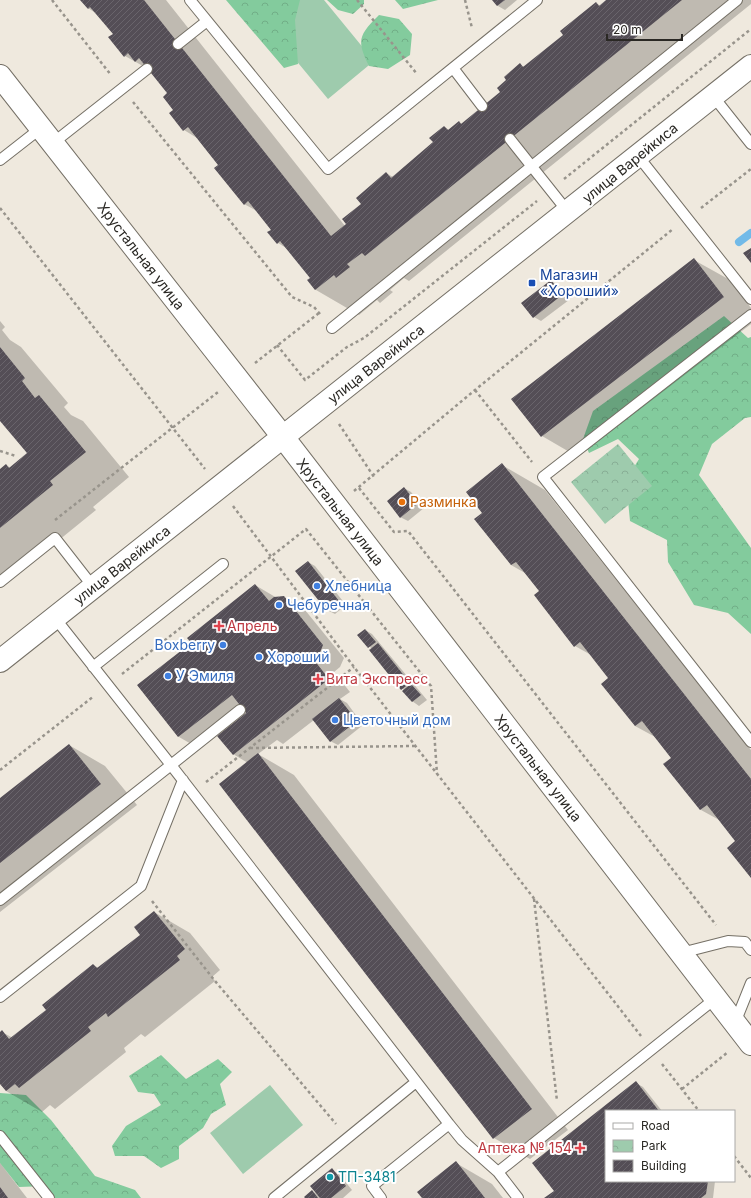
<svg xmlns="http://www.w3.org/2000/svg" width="751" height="1198" font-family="Inter,sans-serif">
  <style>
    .green { fill: #9ecbad }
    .forest { fill: url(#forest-crowns) }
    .park { fill: url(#park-crowns) }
    .shadow { fill: #0003 }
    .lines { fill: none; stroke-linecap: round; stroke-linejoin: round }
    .stream { stroke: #72bae8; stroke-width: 8 }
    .building { fill: url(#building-hatch) }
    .lane-casing { stroke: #757066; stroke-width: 12 }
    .secondary-casing { stroke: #757066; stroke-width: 24 }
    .path { stroke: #98948c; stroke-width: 2.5; stroke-dasharray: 3 3; stroke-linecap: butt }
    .lane { stroke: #fff; stroke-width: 10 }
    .secondary { stroke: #fff; stroke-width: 22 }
    .transit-dot { fill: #1a4fb4; stroke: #fff; stroke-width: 1.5 }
    .food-dot { fill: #e8710a; stroke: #fff; stroke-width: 1.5 }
    .shop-dot { fill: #3f7fe0; stroke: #fff; stroke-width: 1.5 }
    .health-dot { fill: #e0444e; stroke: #fff; stroke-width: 1.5 }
    .culture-dot { fill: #0f9aa8; stroke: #fff; stroke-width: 1.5 }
    .labels { text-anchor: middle; stroke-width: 4; stroke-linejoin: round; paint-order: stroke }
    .street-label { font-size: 14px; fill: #2a2824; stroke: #fff }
    .transit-label { font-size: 14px; fill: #164399; stroke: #fff; text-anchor: start }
    .food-label { font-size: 14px; fill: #c56008; stroke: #fff; text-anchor: start }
    .shop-label { font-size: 14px; fill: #366cbe; stroke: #fff; text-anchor: start }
    .health-label { font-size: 14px; fill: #be3a42; stroke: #fff; text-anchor: start }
    .culture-label { font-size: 14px; fill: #0d838f; stroke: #fff; text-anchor: start }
  </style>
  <defs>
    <pattern id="forest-crowns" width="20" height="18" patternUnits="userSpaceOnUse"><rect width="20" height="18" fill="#83cb9d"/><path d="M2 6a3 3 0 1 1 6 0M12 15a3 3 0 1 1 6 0" fill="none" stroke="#71ae87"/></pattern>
    <pattern id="park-crowns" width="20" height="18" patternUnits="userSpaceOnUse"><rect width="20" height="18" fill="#9ecbad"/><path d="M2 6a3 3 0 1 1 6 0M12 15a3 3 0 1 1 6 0" fill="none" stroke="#88ae95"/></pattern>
    <pattern id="building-hatch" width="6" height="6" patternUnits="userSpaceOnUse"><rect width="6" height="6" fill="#544e56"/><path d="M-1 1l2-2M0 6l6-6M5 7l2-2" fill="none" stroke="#69646b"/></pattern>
  </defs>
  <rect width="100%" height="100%" fill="#efe9de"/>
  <path class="green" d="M294,0h30l50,61 -46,38 -63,-76z
    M270,1085l33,40 -60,49 -33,-41z"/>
  <path class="forest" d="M226,0h74l-5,20 3,44 -14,4z
    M327,0h37v4l-11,10 -15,-4z
    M395,0h43l-35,9z
    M379,15l20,4 13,15 -2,21 -22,14 -19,-3c-13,-26 -10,-31 10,-51z
    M724,316l24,22 3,-1v80l-6,1 -33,26 -13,31 52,73v86l-23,-21 -34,-8 -26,-43 -1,-22 -37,-19 -4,-41 13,-21 -21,-20 -29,14 -6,-14 10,-28z
    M161,1055l25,24 32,-20 14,13 -12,12 6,21 -15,9 -8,14 -24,18v13l-18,9 -17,-12h-29l-3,-10 14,-20 35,-21 -7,-11 -16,-2 -9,-16z
    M0,1093l26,2 25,25 44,56 40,14 6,8h-86l-9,-12 -27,1 -19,-24z"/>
  <path class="park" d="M618,444l34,42 -47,38 -34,-42z"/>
  <path class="shadow" d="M81,0h85l179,226 41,-53 7,4 41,-35 10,-15 5,3 10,-8 3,2 39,-32 19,-27 5,2 39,-32 32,-32 5,3 7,-6h143v4l-342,277 -5,-3 -14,12 3,2 -13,11 -3,-3 -18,15 -43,-25 -8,-10 3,-2 -23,-29 -10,-6 -6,-13 -15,-19 -13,-7 -25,-39 -22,-27 -13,-8 -15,-37 -19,-23 -25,-14 -11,-22 -17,-20 -9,-6z
    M493,0h24l-12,10 -7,-4z
    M694,260l36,20 21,28v16l-173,133 -36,-21z
    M551,281l7,4 11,15 -28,21 -7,-4z
    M0,321l5,6 -3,3 8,10 11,7 47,56 -4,4 7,8 12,6 46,56 -36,30 3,3 -96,78v-118l6,-5 5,3 17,-14 -28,-35z
    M502,465l43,25 206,260v126l-14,-35 -16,-20 -20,-11 -36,-46 7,-6 -15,-20 -22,-12 -26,-48 -18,-23 -16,-9 -35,-55 -15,-18 -14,-8 -28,-52z
    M404,488l7,4 13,16 -16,13 -8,-4z
    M308,562l7,4 31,39 -11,9 -8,-4z
    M255,585l22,13 7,-1 21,13 39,48 -4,9 -6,5 16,20 -10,7 7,4 16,22 -25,20 -8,-4 -16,-21 -31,24 -6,-4 -19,14 36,21 274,355 -38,29 -36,-21 -246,-375 -15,-9 15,-41 -6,-7 -49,39 -14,-8 -41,-51 54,-43z
    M365,630l7,4 55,66 -8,6 -7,-5 -40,-52 -13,-14z
    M69,745l36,21 32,39 -137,107v-113z
    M154,912l36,21 30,37 -8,7 3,4 -70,56 -4,-3 -17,14 2,4 -71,57 -5,-4 -8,7 -36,-21 -6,-8v-49l2,-2 11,6 34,-28 46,-45 6,3 42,-33z
    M636,1083l7,4 19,24h-56v70h109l-2,17h-166l8,-7 -21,-28z
    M0,1163l27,35h-27z
    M456,1163l36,21 11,14h-80z
    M332,1170l7,4 13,16 -9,8h-37l6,-7 8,5z"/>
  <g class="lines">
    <path class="stream" d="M739,242l12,-9"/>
  </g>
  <path class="building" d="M80,0h64l187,236 15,-12 -4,-5 19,-15 -5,-6 30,-26 5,6 42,-36 -4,-4 15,-12 4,4 11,-9 2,3 39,-32 -3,-4 9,-8 -2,-3 16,-14 3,4 40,-32 -3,-4 36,-29 3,4 7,-6h76l-317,256 -3,-3 -15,11 3,3 -14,11 -2,-3 -19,15 -8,-10 3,-2 -30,-37 -3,3 -10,-12 4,-2 -23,-29 -4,4 -30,-37 4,-3 -30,-38 -5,4 -14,-18 4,-3 -10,-13 4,-4 -28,-35 -4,4 -7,-9 -4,4 -16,-20 5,-3 -23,-27 -2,2z
    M492,0h13l-8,6z
    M751,248v15l-8,-10z
    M694,258l30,39 -183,140 -30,-38z
    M551,280l11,15 -29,23 -12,-15z
    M0,347l25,31 -3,3 13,17 4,-3 47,57 -36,29 3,4 -53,43v-59l6,-5 3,4 18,-15 -27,-32z
    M502,463l249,316v99l-24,-30 8,-7 -28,-36 -7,5 -37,-46 8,-6 -29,-37 -7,5 -34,-42 7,-6 -28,-36 -6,5 -40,-52 5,-4 -23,-29 -5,3 -37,-46 8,-6 -16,-21z
    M404,487l13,17 -17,14 -13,-17z
    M308,561l31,40 -12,10 -32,-40z
    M255,584l14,17 5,-4 10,-1 39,49 -4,10 -5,5 15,19 -96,76 -16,-19 29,-23 -14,-18 -54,42 -41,-52 54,-42 -4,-5z
    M365,629l11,13 -8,6 -11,-13z
    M378,643l32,40 -9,7 -32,-40z
    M411,684l10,11 -9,7 -10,-11z
    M339,698l18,23 -27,21 -18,-23z
    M69,744l32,40 -101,79v-65z
    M258,753l274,356 -39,30 -274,-355z
    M154,911l31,38 -8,7 3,4 -72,57 -2,-4 -18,14 3,4 -72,57 -4,-4 -9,7 -6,-7v-52l2,-2 7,9 37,-29 -4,-5 51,-41 4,4 43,-33 -6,-8z
    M636,1081l23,30h-53v70h102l-2,13 -5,4h-157l10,-7 -22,-28z
    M456,1161l29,37h-63l-5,-6z
    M332,1168l14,18 -15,12h-11l-10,-12z
    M0,1187l8,11h-8z
    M312,1190l6,8h-13l-1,-1z"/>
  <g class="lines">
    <defs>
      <path id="lane" d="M190,0l138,169 209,-169
        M178,44l29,-23
        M453,68l29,38
        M713,96l38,48
        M510,139l58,73
        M53,143l94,-74
        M638,156l113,143
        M0,160l41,-32
        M751,315l-208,162 208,265
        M332,328l405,-328
        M0,582l55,-44 39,50
        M93,667l130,-103
        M240,710l-69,55 278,359 13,16 36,32 20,26
        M0,900l171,-135 -116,-147
        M681,953l47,-12 17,1 6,8
        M0,997l141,-111 42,-106
        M735,1023l16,-40
        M0,1136l49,62
        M498,1172l218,-174
        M274,1198l142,-116
        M381,1198l-9,-12 77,-62"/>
      <path id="secondary" d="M0,76l283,361 468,607
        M0,661l751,-595"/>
    </defs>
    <use href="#lane" class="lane-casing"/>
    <use href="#secondary" class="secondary-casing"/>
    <path class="path" d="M52,0l59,75
      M357,0l60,74
      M465,0l7,28
      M133,102l159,195 22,10 6,7
      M564,179l187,-150
      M0,208l205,261
      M701,208l50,-39
      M277,345l28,35 42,-33 17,-9 173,-137
      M255,363l64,-50
      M475,390l57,72
      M339,424l35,53
      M0,451l16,5
      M359,488l35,44 14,-1 308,394
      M354,491l121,-101 198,-161
      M233,506l121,161 287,369
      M55,520l163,-128
      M122,674l184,-145 125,157 6,88
      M250,748l165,-2
      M0,770l94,-74
      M206,782l148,-115
      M534,899l23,202
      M152,901l63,80 121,143
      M662,1064l37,47
      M682,1089l46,-37
      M734,1156l17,22"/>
    <use href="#lane" class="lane"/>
    <use href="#secondary" class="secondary"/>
  </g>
  <rect class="transit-dot" x="528" y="279" width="8" height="8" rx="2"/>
  <circle class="food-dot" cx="402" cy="502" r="4"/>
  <g class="shop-dot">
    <circle cx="317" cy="586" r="4"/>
    <circle cx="279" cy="605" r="4"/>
    <circle cx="223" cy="645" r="4"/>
    <circle cx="259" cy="657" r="4"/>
    <circle cx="168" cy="676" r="4"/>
    <circle cx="335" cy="720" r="4"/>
  </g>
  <g class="health-dot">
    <path d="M217 620h4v4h4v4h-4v4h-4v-4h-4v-4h4z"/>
    <path d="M316 673h4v4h4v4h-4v4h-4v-4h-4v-4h4z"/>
    <path d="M578 1142h4v4h4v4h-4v4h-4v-4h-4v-4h4z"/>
  </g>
  <circle class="culture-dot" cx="330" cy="1177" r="4"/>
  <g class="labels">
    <g class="street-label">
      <text transform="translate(630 163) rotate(-39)" y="5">улица Варейкиса</text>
      <text transform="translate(141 256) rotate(52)" y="5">Хрустальная улица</text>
      <text transform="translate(376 364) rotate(-38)" y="5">улица Варейкиса</text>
      <text transform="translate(340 512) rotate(52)" y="5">Хрустальная улица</text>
      <text transform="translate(122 565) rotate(-38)" y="5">улица Варейкиса</text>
      <text transform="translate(538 768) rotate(52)" y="5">Хрустальная улица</text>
    </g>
    <g class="transit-label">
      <text x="540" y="280">Магазин<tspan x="540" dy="16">«Хороший»</tspan></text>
    </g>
    <g class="food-label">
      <text x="410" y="507">Разминка</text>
    </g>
    <g class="shop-label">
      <text x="325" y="591">Хлебница</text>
      <text x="287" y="610">Чебуречная</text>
      <text x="215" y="650" text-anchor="end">Boxberry</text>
      <text x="267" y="662">Хороший</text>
      <text x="176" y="681">У Эмиля</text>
      <text x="343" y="725">Цветочный дом</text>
    </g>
    <g class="health-label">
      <text x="227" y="631">Апрель</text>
      <text x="326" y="684">Вита Экспресс</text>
      <text x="572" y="1153" text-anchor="end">Аптека № 154</text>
    </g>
    <g class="culture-label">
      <text x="338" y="1182">ТП-3481</text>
    </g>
  </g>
  <rect x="605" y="1110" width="130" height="72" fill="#ffffff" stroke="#aaa9a7"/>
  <rect x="613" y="1123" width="20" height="6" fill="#ffffff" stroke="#aaa9a7"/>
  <text x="641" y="1130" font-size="12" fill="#2a2824">Road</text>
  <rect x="613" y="1140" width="20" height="12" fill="url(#park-crowns)" stroke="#aaa9a7"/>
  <text x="641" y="1150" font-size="12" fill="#2a2824">Park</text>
  <rect x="613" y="1160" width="20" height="12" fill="url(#building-hatch)" stroke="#aaa9a7"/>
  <text x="641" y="1170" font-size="12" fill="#2a2824">Building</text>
  <path d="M607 34v6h75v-6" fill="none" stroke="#2a2824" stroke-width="2"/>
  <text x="613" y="34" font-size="12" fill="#2a2824" stroke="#ffffff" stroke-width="3" paint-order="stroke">20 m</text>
</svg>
